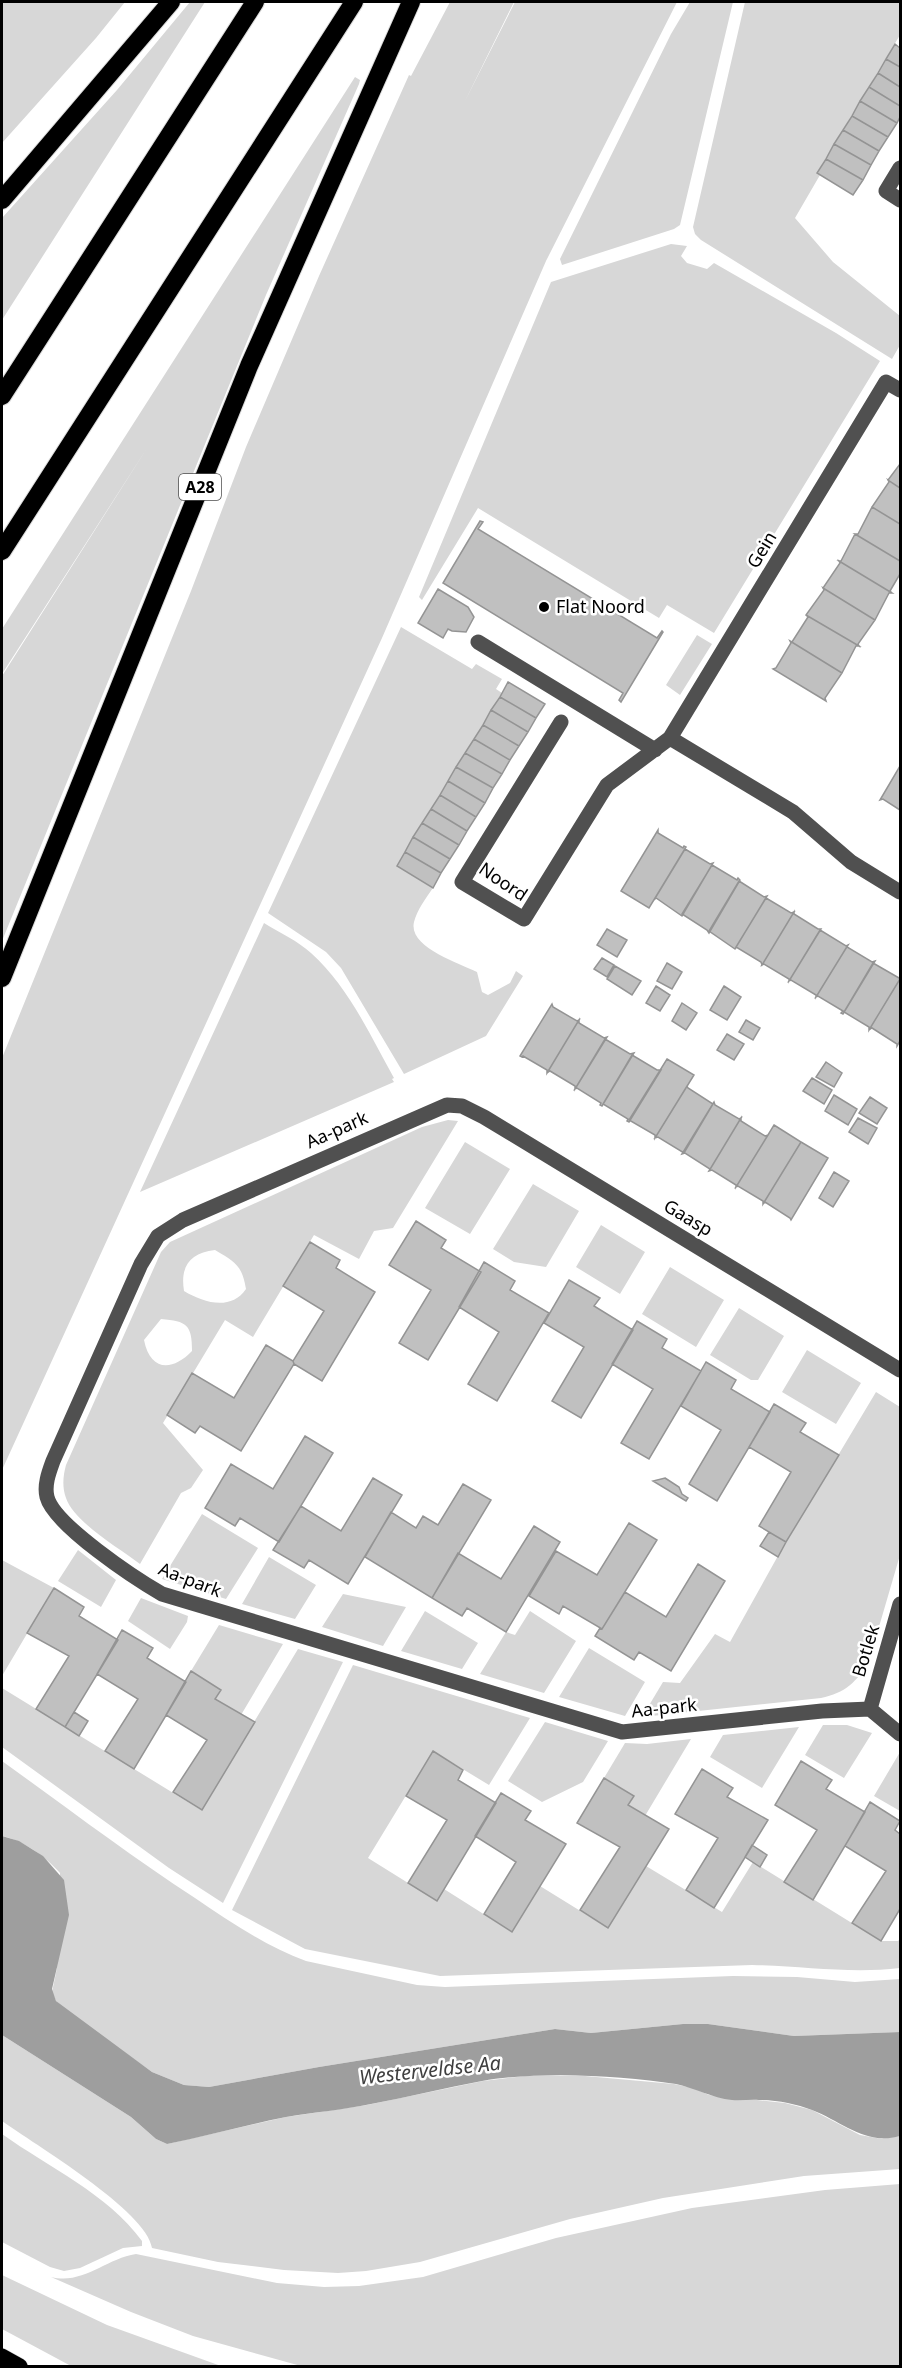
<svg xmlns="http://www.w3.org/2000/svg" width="902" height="2368" font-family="'Noto Sans',sans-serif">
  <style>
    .green { fill: #d7d7d7; fill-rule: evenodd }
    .water { fill: #9e9e9e }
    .building { fill: #c0c0c0; stroke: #949494; stroke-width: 1.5 }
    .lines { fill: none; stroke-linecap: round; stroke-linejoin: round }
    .major-casing { stroke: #dbdbdb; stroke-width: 16 }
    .highway-casing { stroke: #dbdbdb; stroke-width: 20 }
    .minor { stroke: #505050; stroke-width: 15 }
    .major { stroke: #000; stroke-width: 15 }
    .highway { stroke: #000; stroke-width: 18 }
    .poi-dot { fill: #000; stroke: #fff; stroke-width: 2 }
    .labels { text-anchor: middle; stroke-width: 5; stroke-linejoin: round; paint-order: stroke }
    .shield { fill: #fff; stroke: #4c4c4c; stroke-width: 1.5 }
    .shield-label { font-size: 16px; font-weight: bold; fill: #000 }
    .street-label { font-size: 18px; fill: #000; stroke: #fff }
    .poi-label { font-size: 18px; fill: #000; stroke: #fff; text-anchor: start }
    .water-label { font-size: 20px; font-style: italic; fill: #3f3f3f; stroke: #fff }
  </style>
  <rect width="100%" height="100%" fill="#fff"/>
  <path class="green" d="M2,2h123l-29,36 -94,105z
    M190,2h15l-203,318v-102l115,-128z
    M450,2h64l-49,99 50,-99h162l-131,259 -164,377 -380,832v-412l189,-467 55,-144 73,-171 90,-201 2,1z
    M690,2h43l-53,223 -6,4 -112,36 -2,-6 111,-225z
    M745,2h155v33l-83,138 3,2 -25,43 38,44 67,54v29l-8,14 -191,-119 -6,-6 -2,-7z
    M355,77l5,3 -1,4 -93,211 -264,646v-265l147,-231 -147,229v-45z
    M671,244l16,2 -6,10 6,7 20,6 7,-6 122,70 44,28 -166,272 -47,-28 -8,13 -181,-110 -56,92 -3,-3 132,-315z
    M401,627l71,42 4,-5 26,15 -6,10 6,4 -2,4 -103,169 36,22c-7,10 -16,22 -19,34 -6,25 44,41 63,50l5,20 6,3 22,-12 6,-12 7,5 -37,60 -82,38 -63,-106 -15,-16 -58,-39z
    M697,635l15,9 -32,51 -14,-10z
    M264,923c16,10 34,18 47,30 37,33 59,82 83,125l-2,1 2,3 -254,110z
    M448,1120l10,1 -65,107 -19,3 -15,28 -45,-24 -61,102 -28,-17 -62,103 40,47 -12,18 -10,5 -41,71c-21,-16 -66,-42 -74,-66 -4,-11 -3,-22 0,-33l95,-213 9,-10 252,-115zM215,1250c20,12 27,15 31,39 -15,22 -42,14 -62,2 -4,-25 6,-38 31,-41zM161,1319c26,2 31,6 31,32 -20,21 -42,20 -48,-11z
    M465,1142l45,27 -40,65 -45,-26z
    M533,1184l46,27 -33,56 -32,-5 -21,-13z
    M601,1225l44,27 -25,42 -44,-27z
    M670,1267l54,33 -28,47 -54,-33z
    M739,1308l45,28 -26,44h-7l-41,-25z
    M807,1350l54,33 -25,41 -54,-32z
    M876,1392l24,15v148l-31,106c-12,21 -24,32 -48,37l-179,19 21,-35 17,1 35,-49 15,8 49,-88z
    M202,1514l56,34 -32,51 -64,-20z
    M78,1550l38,30 -15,27 -43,-26z
    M269,1557l47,28 -21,34 -53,-15z
    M2,1560l52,28 -52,88z
    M343,1594l63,13 -23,39 -61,-19z
    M141,1598l47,18 -1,6 -17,27 -42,-28z
    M425,1611l53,32 -16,26 -61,-18z
    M530,1611l46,30 -32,52 -64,-19 26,-42 9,3z
    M219,1625l64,19 -42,71 -26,-16 6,-9 -30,-19z
    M589,1648l56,34 -20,34 -66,-19z
    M298,1649l45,13 -120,241 -54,-35 -167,-121v-59l199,122z
    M353,1665l177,53 -41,67 -56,-34 -65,107 69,43 7,-12 68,43 28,-46 68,42 38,-62 76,46 31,-50 128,79h17l2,-2v29c-49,6 -98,-2 -148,-3l-312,11 -135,-27 -73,-39z
    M545,1722l63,19 -25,41 -41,20 -34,-21z
    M823,1725h24l25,8 -28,45 -39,-23z
    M799,1727l-37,61 -52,-31 13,-22z
    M691,1739l-46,77 -17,-11 6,-9 -30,-18 21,-35 22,1z
    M900,1752v59l-26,-15z
    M2,1761c64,46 127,94 193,137 34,23 72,49 111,63l111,24 28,2 288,-11 64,1 58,5 45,-3v53l-106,4 -86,-12h-25l-92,9 -36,-4 -236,38 -110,20 -25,-2 -32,-13 -87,-62 -9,-9 -4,-9 5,-24 3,-95c-15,-17 -36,-32 -58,-37z
    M2,2035l129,82 25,22 11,5 119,-27 81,-12 116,-24 42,-5h60l89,8 19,4 16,7 76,8 27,7 48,25 22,4 18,-3v33l-96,7 -141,22 -93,21 -150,43 -54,9 -28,2 -54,-3 -66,-8 -66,-14c-5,-37 -118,-104 -150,-127z
    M2,2134c46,33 106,60 140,107v5l-19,2 -43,20 -16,3 -14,-4 -48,-25z
    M900,2184v182h-599l-108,-30 -62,-24 -80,-35c32,8 54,-18 85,-23l141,29 47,4 35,-1 64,-9 133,-39 136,-30 133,-18z
    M2,2275l105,50 114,41h-150l-69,-37z"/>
  <path class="water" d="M2,1836l17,5 24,15 21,24 5,35 -17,74 4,12 96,71 32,13 25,2 110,-20 236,-38 36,4 92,-9h25l86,12 106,-4v104c-34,10 -57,-14 -88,-26 -16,-6 -35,-10 -53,-10 -9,-1 -18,1 -27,0 -20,-2 -37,-12 -56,-16 -57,-9 -137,-13 -194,-3 -37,7 -74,16 -111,23 -28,6 -57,8 -85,13 -40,8 -79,19 -119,27l-11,-5 -25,-22 -129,-82z"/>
  <path class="building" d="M895,44l5,4v19l-14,-8z
    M886,59l14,8v20l-22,-14z
    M878,73l22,14v19l-31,-19z
    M869,87l31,19v11l-3,6 -37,-22z
    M860,101l37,22 -9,14 -36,-21z
    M852,116l36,21 -9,14 -36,-21z
    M843,130l36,21 -8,14 -37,-21z
    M834,144l37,21 -8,15 -37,-21z
    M826,159l37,21 -10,15 -36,-22z
    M900,464v24l-12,-8z
    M888,480l12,8v36l-28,-17 17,-25z
    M872,507l28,17v37l-45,-27h3z
    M480,521l3,1 -5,7 179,109 5,-7 1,1 -42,70 -2,-2 4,-7 -180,-110z
    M855,534l45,27v13l-10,17 2,2 -53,-32h2z
    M839,561l53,32h-3l-14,27 -52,-32 17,-25z
    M823,588l52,32 -17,24 1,2 -53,-31 18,-25z
    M438,589l30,18 6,10 -8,15 -14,-1 -4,-2 -5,9 -25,-15z
    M806,615l53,31h-3l-14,27 -52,-32 2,1 16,-25z
    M790,641l52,32 -17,25 1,3 -53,-32 3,-1 15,-25z
    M508,682l37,22 -9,14 -36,-21z
    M500,697l36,21 -8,14 -37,-22z
    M491,710l37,22 -9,14 -36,-21z
    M483,725l36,21 -9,14 -36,-21z
    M474,739l36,21 -8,14 -37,-21z
    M465,753l37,21 -9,14 -37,-21z
    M900,766v44l-17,-11 -3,1z
    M456,767l37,21 -8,15 -37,-22z
    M448,781l37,22 -9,14 -36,-22z
    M440,795l36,22 -9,14 -36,-22z
    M431,809l36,22 -8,14 -37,-22z
    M422,823l37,22 -9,14 -37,-22z
    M658,830v3l25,15 1,-2 2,1 -37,61 -28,-17z
    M413,837l37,22 -9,14 -36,-21z
    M685,849l25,15 3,-1 -31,53 -26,-18 -2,2z
    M405,852l36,21 -8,15 -36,-22z
    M712,865l25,15 1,-2 2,2 -31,53 -2,-3 -25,-16z
    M739,881l25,16 3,-1 -32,53 -26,-18z
    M766,898l25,15 3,-1 -32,53 -1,-3 -25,-15z
    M794,912v2l24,15h3l-32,52v-2l-25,-15 -2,1z
    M607,929l20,11 -10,17 -20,-12z
    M820,930l26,16 2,-1 -32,52v-2l-25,-15 -2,1z
    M848,945l-1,2 25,15 3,-1 -32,53 -2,-1 2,-2 -25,-15 -2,1z
    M602,958l12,7 -7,12 -13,-8z
    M667,963l15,9 -10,17 -15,-8z
    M873,963l26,15 1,-1v2l-31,51v-3l-25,-15z
    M615,966l26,15 -9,14 -25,-16z
    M900,979v62l-3,5v-2l-25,-16 -3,2z
    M656,986l14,9 -10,16 -14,-8z
    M724,986l17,11 -14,23 -17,-10z
    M682,1003l15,10 -11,17 -14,-9z
    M552,1004l1,3 24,14 2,-1 -32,53v-3l-24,-14 -1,1 -2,-1z
    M579,1020v3l25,15 3,-1 -32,52v-3l-25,-15 -3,2z
    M746,1020l14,8 -7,12 -14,-8z
    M727,1034l17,10 -10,16 -17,-10z
    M605,1039l25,15 4,-1 -32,53 -2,-1 1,-2 -24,-15 -2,1z
    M632,1055l25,15h4l-32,52 -2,-1 1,-2 -25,-15z
    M667,1059l27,16 -39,63v-3l-26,-15z
    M826,1062l16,11 -8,14 -18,-10z
    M812,1078l20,12 -8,14 -21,-13z
    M687,1086l1,2 25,16 -29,49 -26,-16 -3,1z
    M834,1095l23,14 -9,16 -23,-14z
    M870,1097l17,11 -10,16 -18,-11z
    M714,1102l1,3 24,14 2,-1 -32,53 1,-2 -25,-16 -3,1z
    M741,1118v3l24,15 3,-1 -32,52v-2l-24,-15 -3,1z
    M858,1118l19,10 -9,16 -19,-12z
    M774,1125l27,17 -38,62v-3l-25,-15 -2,1z
    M801,1142l27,16 -37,62 -1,-2 -25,-16 -2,2z
    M834,1172l15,9 -16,26 -14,-9z
    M416,1221l30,19 -5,8 40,24 -53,88 -29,-17 32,-53 -42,-25z
    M310,1242l30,18 -4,8 39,24 -53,89 -28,-17 -1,-3 31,-50 -41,-25z
    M484,1262l31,19 -5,9 39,23 -52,88 -29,-17 31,-52 -40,-25z
    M569,1280l31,18 -6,8 39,24 -52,88 -29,-17 32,-54 -40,-24z
    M637,1321l30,18 -5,9 39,23 -52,88 -28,-16 32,-54 -41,-25z
    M266,1345l27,16 1,3 -53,87 -41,-25 -5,7 -28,-18 25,-42 42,25z
    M706,1362l30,18 -5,9 39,23 -53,89 -28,-17 32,-54 -40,-24z
    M774,1404l32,19 -6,9 39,23 -53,87 -27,-16 32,-54 -42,-25z
    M305,1436l28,17 -54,89 -39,-24 -5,8 -30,-18 26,-44 42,25z
    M373,1478l29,17 -54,89 -39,-24 -5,8 -31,-18 28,-44 40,25z
    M665,1478l14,9 3,7 6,4 -2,3 -33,-20z
    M463,1484l28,16 -59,98 -67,-41 26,-45 25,16 7,-12 15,9z
    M629,1523l28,17 -55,89 -39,-23 -4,8 -30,-18 27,-45 41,24z
    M534,1526l26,16 -54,90 -39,-24 -5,8 -30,-18 26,-45 43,26z
    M769,1532l17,10 -8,15 -18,-11z
    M698,1564l27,17 -54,90 -32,-19 -5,8 -39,-24 5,-8 2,1 23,-37 41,25z
    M54,1588l30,19 -5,9 39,24 -53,87 -29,-18 33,-53 -42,-23z
    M122,1630l31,18 -6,10 39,24 -52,87 -29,-18 33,-52 -41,-25z
    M191,1671l30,19 -6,9 40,23 -53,88 -29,-18 34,-52 -41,-25z
    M74,1712l14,9 -9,15 -14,-9z
    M433,1751l30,19 -5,10 38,23 -59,98 -29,-18 39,-63 -41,-24z
    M801,1761l31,19 -6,9 39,23 -52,88 -29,-18 33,-52 -42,-25z
    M702,1769l31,19 -6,9 41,23 -54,88 -28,-18 32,-52 -43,-24z
    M604,1778l30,18 -6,9 41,24 -61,99 -28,-18 40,-63 -43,-24z
    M501,1793l30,18 -6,9 41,24 -54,88 -28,-18 32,-52 -41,-26z
    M870,1802l30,19 -5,9 5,4v75l-19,32 -29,-18 34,-52 -41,-25z
    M752,1845l15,10 -7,12 -15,-10z"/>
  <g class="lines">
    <defs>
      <path id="major" d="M2,2356l18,10"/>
      <path id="highway" d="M2,200l169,-198
        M2,396l253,-394
        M2,551l352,-549
        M2,978l247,-612 162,-364"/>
    </defs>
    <use href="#major" class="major-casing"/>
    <use href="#highway" class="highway-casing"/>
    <path class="minor" d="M900,168l-14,23 14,9
      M478,642l177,108
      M561,722l-99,160 62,37 83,-134 63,-47 216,-356 14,8
      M670,738l123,74 58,50 49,30
      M900,1370l-416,-253 -22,-11 -15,-1 -264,115 -25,16 -17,28 -88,197c-4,11 -9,24 -6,36 7,28 89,82 115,97l460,138 200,-21 48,-2 30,25
      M870,1709l30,-105"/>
    <use href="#major" class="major"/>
    <use href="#highway" class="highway"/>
  </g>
  <circle class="poi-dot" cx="544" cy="607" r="6"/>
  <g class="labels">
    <rect class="shield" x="179" y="474" width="42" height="26" rx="4.5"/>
    <g class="shield-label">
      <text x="200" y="493">A28</text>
    </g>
    <g class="street-label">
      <text transform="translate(762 550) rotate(-59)" y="6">Gein</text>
      <text transform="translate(503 882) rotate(34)" y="6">Noord</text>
      <text transform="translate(337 1130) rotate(-24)" y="6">Aa-park</text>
      <text transform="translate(688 1218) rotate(31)" y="6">Gaasp</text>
      <text transform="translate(190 1580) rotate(21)" y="6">Aa-park</text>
      <text transform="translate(866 1651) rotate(-73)" y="6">Botlek</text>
      <text transform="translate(664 1708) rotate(-6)" y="6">Aa-park</text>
    </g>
    <g class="poi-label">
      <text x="556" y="613">Flat Noord</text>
    </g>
    <g class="water-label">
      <text transform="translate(430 2070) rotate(-6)" y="7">Westerveldse Aa</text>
    </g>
  </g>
  <rect width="902" height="2368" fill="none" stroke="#000000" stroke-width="6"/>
</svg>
